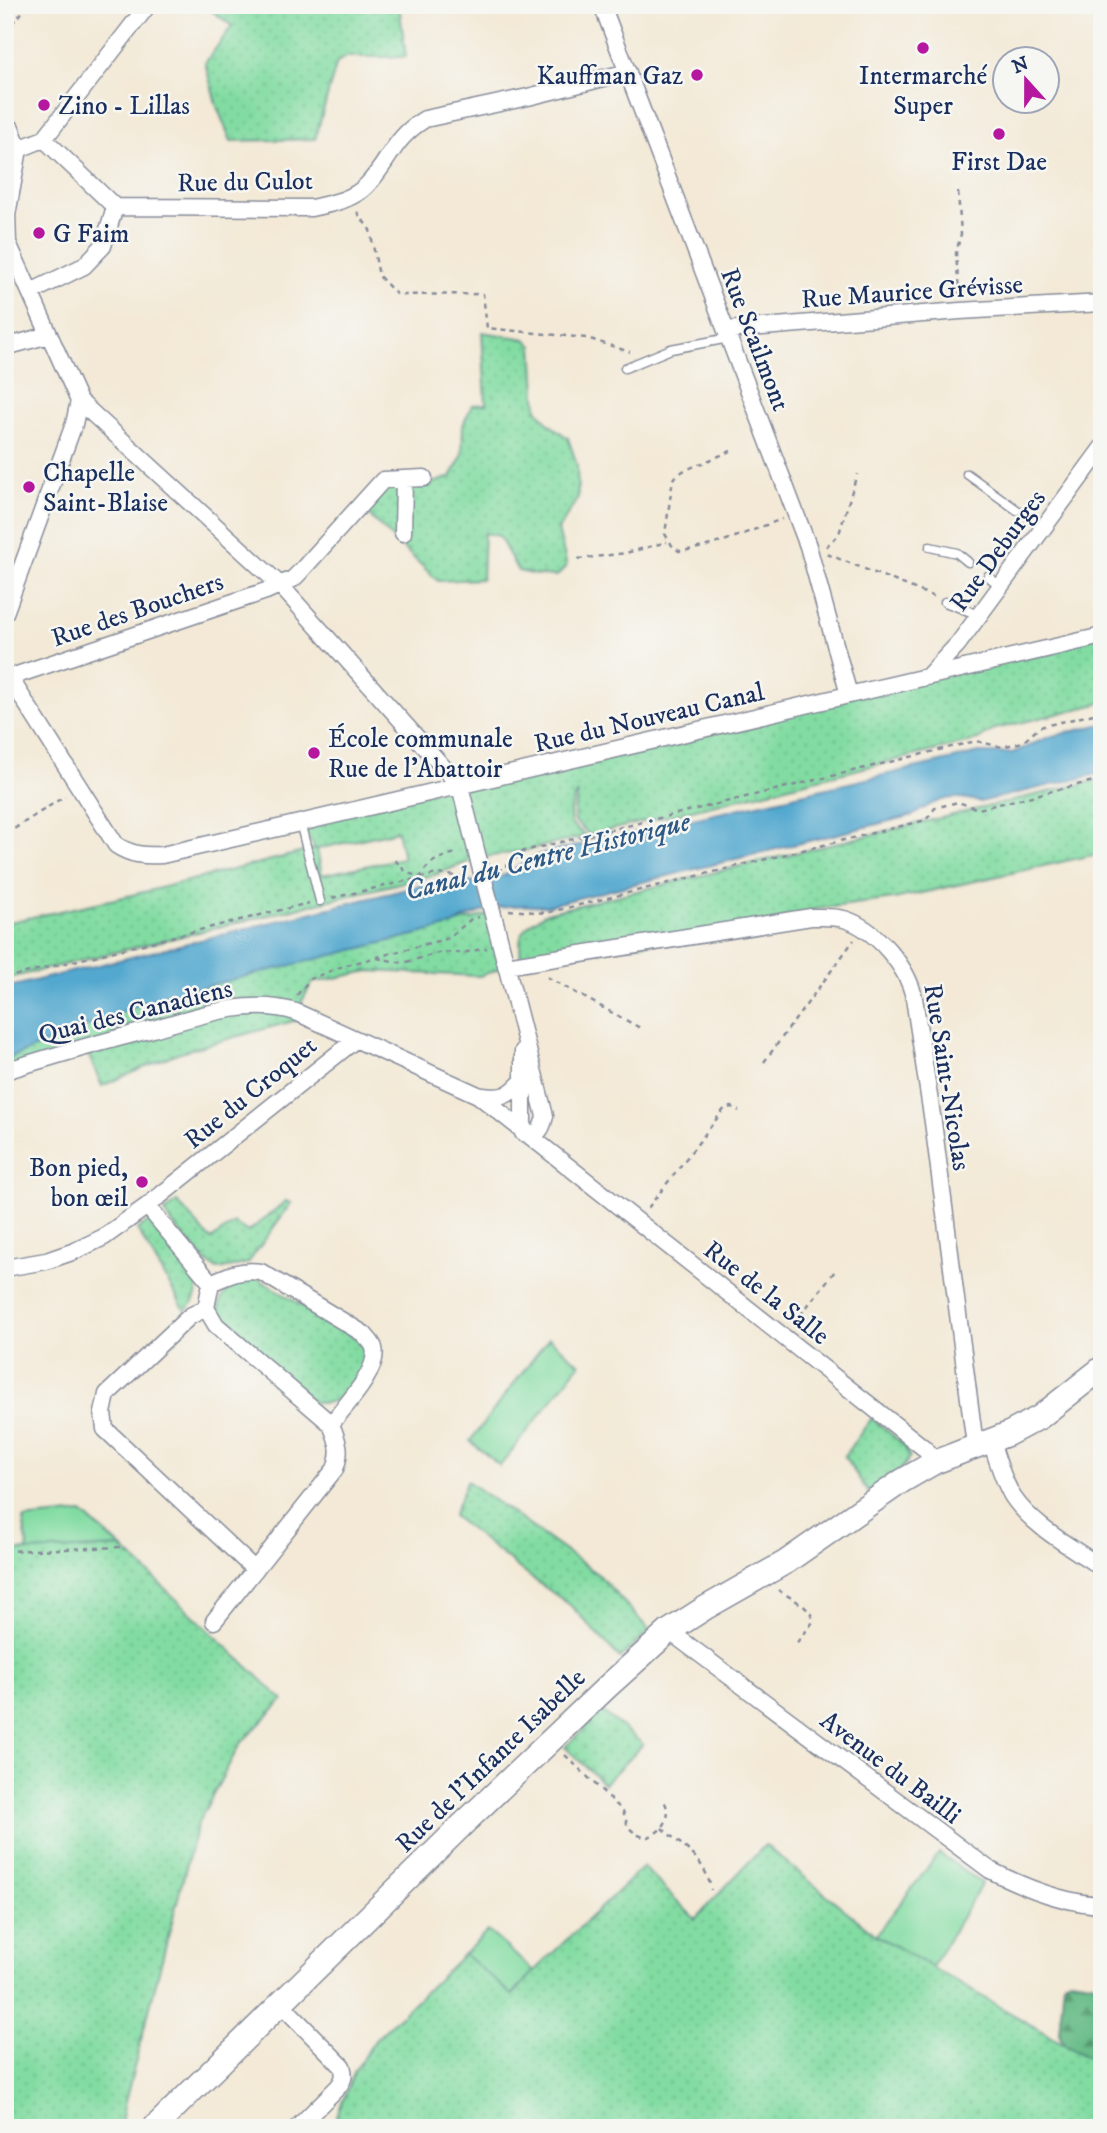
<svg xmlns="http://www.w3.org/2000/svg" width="1107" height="2133" font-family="'IM FELL DW Pica',serif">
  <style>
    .grass { fill: url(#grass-dots); stroke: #4e8680; stroke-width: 2; fill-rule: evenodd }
    .forest { fill: url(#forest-firs); stroke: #427673; stroke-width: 2 }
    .garden { fill: #82dca2; stroke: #4e8680; stroke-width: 2 }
    .water { fill: #52a8cf; stroke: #366c96; stroke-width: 2 }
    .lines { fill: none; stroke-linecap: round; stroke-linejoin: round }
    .lane-casing { stroke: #878c9a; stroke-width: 11 }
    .street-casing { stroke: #878c9a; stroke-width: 19 }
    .secondary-casing { stroke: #878c9a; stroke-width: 26 }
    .path { stroke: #878c9a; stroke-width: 2.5; stroke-dasharray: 5 5; stroke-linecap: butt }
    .lane { stroke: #fff; stroke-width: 8 }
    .street { stroke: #fff; stroke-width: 16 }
    .secondary { stroke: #fff; stroke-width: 23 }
    .street-bridge-casing { stroke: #878c9a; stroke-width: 19; stroke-linecap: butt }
    .street-bridge { stroke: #fff; stroke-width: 16 }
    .poi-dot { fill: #b5179e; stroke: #f6f6f2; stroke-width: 2.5 }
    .labels { text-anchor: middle; stroke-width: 5; stroke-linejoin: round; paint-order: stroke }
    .poi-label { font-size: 26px; fill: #1b2f5e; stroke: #f6f6f2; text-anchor: start }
    .street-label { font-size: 26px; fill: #1b2f5e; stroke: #f6f6f2 }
    .water-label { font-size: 28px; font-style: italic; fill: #2e5986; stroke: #f6f6f2 }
  </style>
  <defs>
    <pattern id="grass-dots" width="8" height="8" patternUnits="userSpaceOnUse" patternTransform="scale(1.75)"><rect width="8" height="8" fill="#82dca2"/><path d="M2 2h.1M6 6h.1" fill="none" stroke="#70bd8e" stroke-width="1.8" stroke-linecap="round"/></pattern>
    <pattern id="forest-firs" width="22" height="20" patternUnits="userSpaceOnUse" patternTransform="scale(1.75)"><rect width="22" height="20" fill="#69bc88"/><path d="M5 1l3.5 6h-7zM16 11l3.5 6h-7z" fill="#569972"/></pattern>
  </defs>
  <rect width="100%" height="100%" fill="#f6f6f2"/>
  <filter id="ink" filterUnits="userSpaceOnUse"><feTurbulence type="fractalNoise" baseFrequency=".0143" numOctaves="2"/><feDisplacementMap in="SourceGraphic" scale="14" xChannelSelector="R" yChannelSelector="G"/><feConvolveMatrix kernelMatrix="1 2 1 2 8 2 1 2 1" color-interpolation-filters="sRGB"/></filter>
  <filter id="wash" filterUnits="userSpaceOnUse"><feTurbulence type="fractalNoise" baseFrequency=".00686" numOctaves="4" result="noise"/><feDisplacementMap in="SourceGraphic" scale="28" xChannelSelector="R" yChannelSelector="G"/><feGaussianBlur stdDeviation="1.57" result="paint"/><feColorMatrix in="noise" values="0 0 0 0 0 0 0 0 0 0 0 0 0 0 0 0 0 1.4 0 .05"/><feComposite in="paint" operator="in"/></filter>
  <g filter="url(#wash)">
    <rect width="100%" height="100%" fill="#f3e9d6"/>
    <path class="grass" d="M204,5h195l7,52h-60l-9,5 -22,77 -84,2 -14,-34 -12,-44 27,-37z
      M482,332l44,7 7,7 4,63 12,15 19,14 9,27 1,33 -20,32 9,36 -10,10 -20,-1 -19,-4 -19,-35 -15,-3 -2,46 -44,2 -78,-74 22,-20 51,-4 18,-6 11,-21 1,-31 9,-20 14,-1z
      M1102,635v68l-107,26 -17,11 -388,95 -15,-13 -1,-12 4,-16 -3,1 -5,16 1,13 15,12 -62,15 -46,7 -41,16 -432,105v-56l119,-26 191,-48 -15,-27zM397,831l6,27 -81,17 -5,-26z
      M1102,779v74l-208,46 -78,10 -5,8 -290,46c-2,-32 -2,-33 25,-50z
      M492,914l14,52 -26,10 -111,-5 -57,12 -16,29 12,5 -131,36 -75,33 -17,-39 -80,24v-11l149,-61z
      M286,1201l5,2 -43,60c-9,2 -19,6 -28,6 -16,-1 -45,-44 -56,-56l13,-11 34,38 23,-17 14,9z
      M152,1220l42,52c6,16 4,28 -9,39l-48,-82z
      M248,1278h9l8,5 92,56c6,8 10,14 9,24 -15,21 -23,45 -52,39l-93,-82c-7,-20 8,-36 27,-42z
      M872,1418l31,26 7,13 -7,10 -35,25 -24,-36z
      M467,1481l133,95 50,55 -30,27 -50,-53 -41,-29 -76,-60z
      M121,1547l162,153 -43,44 -43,81 -72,277 -5,26h-115v-577z
      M602,1711l41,33 -39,40 -39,-37z
      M765,1845l111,90 226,131v62h-770l23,-58 21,-31 88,-85 49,41 21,-24 109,-104 52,52z"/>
    <path class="forest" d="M1071,1979l31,5v82l-38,-22 -5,-11 5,-51z"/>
    <path class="garden" d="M549,1338l31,26 -80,102 -30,-25z
      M82,1513l39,34 -93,4 -5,-32z
      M939,1853l43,30 -50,84 -56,-32z
      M488,1931l46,40 -22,24 -48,-41z"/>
    <path class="water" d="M1102,724v49l-122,29c-27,-8 -43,-4 -66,13l-368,91c-37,-2 -62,0 -95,20l-297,73 -149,61v-72l430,-106 24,3 46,-10 32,-20 442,-102h33l37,-16z"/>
  </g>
  <g filter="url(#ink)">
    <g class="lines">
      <defs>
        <path id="lane" d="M625,368l46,-19 58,-11
          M967,474l50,36
          M1030,519l13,10
          M930,547l27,6 11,9
          M988,576l13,11
          M945,602l34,13
          M300,822l20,79"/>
        <path id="street" d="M602,5l206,541 41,149
          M5,124l6,4 8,21
          M44,139l71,68 196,1c19,-4 42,-8 56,-23 23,-24 26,-47 58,-66l103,-22 100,-25
          M44,139l104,-134
          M31,292l53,-26 19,-20 12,-39
          M726,330l234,-19 142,-8
          M5,347l44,-12
          M79,401l201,184 180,201 18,72
          M403,533l1,-54
          M5,613l69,-189 5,-23 -71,-158 -1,-28 12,-66 25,-10
          M928,676l30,-32 144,-196
          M10,678l106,167c15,10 28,11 46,10l940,-219
          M5,679l261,-88 27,-12 7,-7 83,-92 41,-2
          M496,926l49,190c-3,14 -7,21 -22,17
          M506,966l305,-49c11,0 23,-1 33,2 31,9 64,48 70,79l19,124 42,323
          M523,1051v82
          M5,1071c48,-15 96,-29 144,-41 47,-13 99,-33 147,-18l182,83 446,353 11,14
          M478,1095c22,4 30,3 45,-15
          M147,1206l64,77
          M5,1268l41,-7 29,-10 29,-14 43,-31 208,-166
          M211,1283l-5,25 10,17 115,99c7,18 11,26 4,45l-121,152
          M211,1283c18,-8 30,-14 50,-11l103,62c4,5 9,9 10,14 6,22 -30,59 -43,76
          M206,1308l-16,8 -83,78 -4,19 2,16 150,141
          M991,1441c6,18 12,40 22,56 21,31 59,50 89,71
          M669,1631l321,239c35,18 73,33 112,35
          M280,2003l62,63c3,9 2,14 -4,21l-41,41"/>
        <path id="secondary" d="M154,2128l307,-302 147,-140 61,-55 36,-23 81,-46 116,-81 33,-19 73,-28 32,-17 62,-49"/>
      </defs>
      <use href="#lane" class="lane-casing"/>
      <use href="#street" class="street-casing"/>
      <use href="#secondary" class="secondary-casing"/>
      <path class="path" d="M5,31l24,-26
        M958,192l3,42 -5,19 3,41
        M357,212l13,18 9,46 18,19 86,-1 4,34 100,10 43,14
        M731,451l-48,20 -10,8 -8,55 8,13 6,4c35,-3 70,-20 103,-32
        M826,547l13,-13 18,-60
        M827,554l108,43
        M578,559l48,-6 41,-11
        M6,834l59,-38
        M395,860l12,13 14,4c7,-17 21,-20 38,-25
        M497,870l6,-1 21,-18 452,-110 26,6 21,-5 17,-15 62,-15
        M332,898l105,-24 29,3
        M509,910l37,3 380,-93 9,-12 23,-6 20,7 124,-30
        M377,958l26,5 39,-11 20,1 25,-5
        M547,977l95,52
        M5,978l304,-75
        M297,995l13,-16 33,-13 106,-28 22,-19 8,-2
        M764,1062l90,-122
        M648,1208l77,-100 7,-1 7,4
        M794,1323l41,-52
        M5,1551l116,-4
        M778,1590c12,8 35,17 35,32l-18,23
        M565,1755l58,56 5,16 8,7 10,4c16,-6 28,-20 18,-37
        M662,1828c22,20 44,31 49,62"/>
      <use href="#lane" class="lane"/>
      <use href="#street" class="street"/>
      <use href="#secondary" class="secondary"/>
      <defs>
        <path id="street-bridge" d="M478,858l18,68"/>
      </defs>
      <use href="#street-bridge" class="street-bridge-casing"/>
      <use href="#street-bridge" class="street-bridge"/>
    </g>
  </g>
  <g class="poi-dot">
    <circle cx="923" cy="48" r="7"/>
    <circle cx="697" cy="75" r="7"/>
    <circle cx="44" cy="105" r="7"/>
    <circle cx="999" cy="134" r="7"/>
    <circle cx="39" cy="233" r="7"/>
    <circle cx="29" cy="487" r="7"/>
    <circle cx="314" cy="753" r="7"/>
    <circle cx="142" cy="1182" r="7"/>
  </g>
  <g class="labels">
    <g class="poi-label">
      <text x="683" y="84" text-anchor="end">Kauffman Gaz</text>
      <text x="923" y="84" text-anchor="middle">Intermarché<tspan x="923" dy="30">Super</tspan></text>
      <text x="58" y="114">Zino - Lillas</text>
      <text x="999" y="170" text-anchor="middle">First Dae</text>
      <text x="53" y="242">G Faim</text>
      <text x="43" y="481">Chapelle<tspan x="43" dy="30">Saint-Blaise</tspan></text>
      <text x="328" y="747">École communale<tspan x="328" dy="30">Rue de l'Abattoir</tspan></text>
      <text x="128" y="1176" text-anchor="end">Bon pied,<tspan x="128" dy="30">bon œil</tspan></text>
    </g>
    <g class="street-label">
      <text transform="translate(245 181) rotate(-1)" y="9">Rue du Culot</text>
      <text transform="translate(912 291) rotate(-4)" y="9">Rue Maurice Grévisse</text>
      <text transform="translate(756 339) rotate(69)" y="9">Rue Scailmont</text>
      <text transform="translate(997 550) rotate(-54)" y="9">Rue Deburges</text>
      <text transform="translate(137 609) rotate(-19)" y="9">Rue des Bouchers</text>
      <text transform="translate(649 717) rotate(-13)" y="9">Rue du Nouveau Canal</text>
      <text transform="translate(135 1011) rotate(-14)" y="9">Quai des Canadiens</text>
      <text transform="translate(948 1077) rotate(81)" y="9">Rue Saint-Nicolas</text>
      <text transform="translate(250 1092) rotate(-39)" y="9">Rue du Croquet</text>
      <text transform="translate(767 1292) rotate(38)" y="9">Rue de la Salle</text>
      <text transform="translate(490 1760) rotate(-44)" y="9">Rue de l'Infante Isabelle</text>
      <text transform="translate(891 1767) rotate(37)" y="9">Avenue du Bailli</text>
    </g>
    <g class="water-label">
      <text transform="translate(547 855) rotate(-14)" y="10">Canal du Centre Historique</text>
    </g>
  </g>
  <rect width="1107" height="2133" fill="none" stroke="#f6f6f2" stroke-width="28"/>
  <g transform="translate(1026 80) rotate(339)"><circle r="33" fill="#f6f6f2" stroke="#9ea6b7" stroke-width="2"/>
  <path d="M0-5L12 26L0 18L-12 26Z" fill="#b5179e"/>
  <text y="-10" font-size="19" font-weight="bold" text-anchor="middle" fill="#1b2f5e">N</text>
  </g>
</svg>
